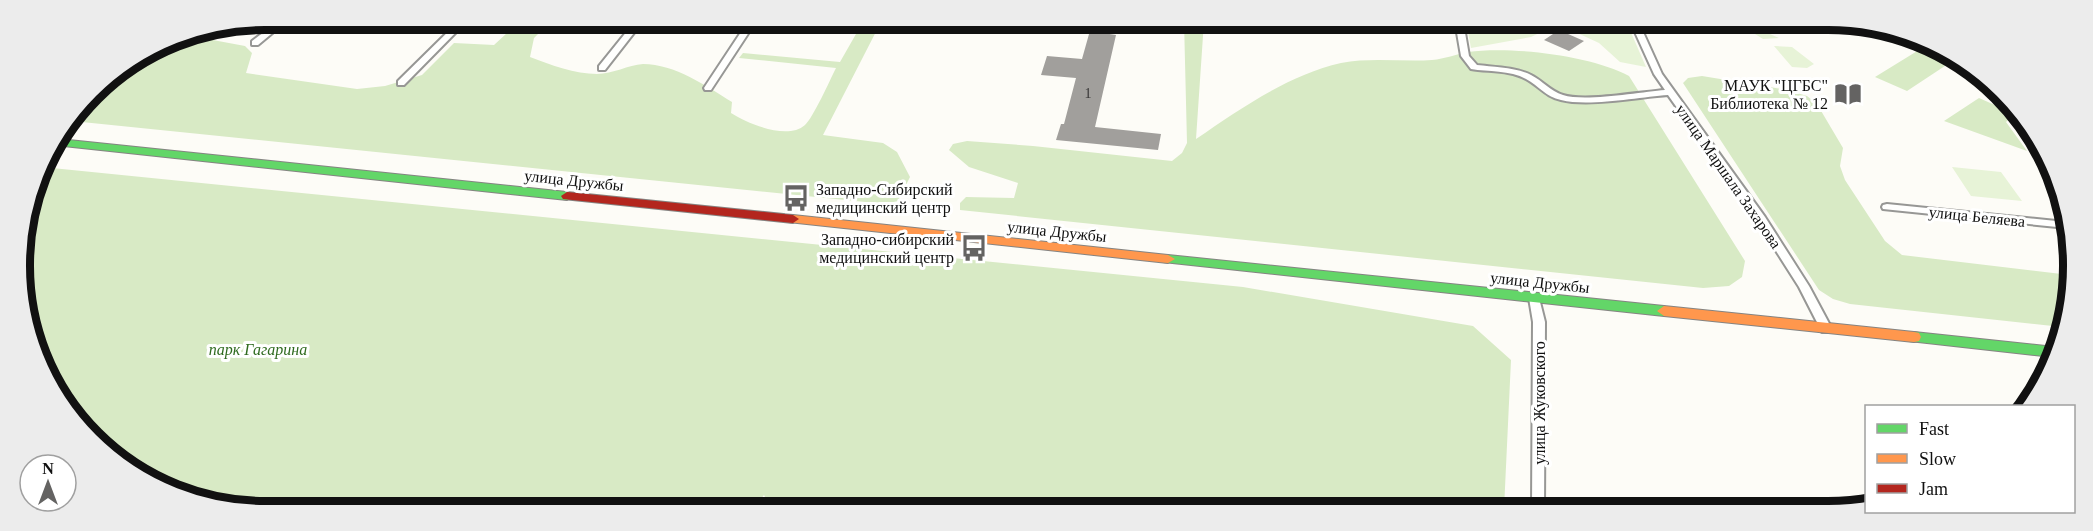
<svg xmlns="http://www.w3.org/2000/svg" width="2093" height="531" font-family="Georgia,serif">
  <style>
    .green { fill: #e7f3d7 }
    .forest { fill: #d8eac5 }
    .building { fill: #a19f9c }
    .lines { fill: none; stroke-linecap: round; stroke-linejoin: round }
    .street-casing { stroke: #979795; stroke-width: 4 }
    .fast-casing { stroke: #858482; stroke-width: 2 }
    .slow-casing { stroke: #858482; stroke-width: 2 }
    .jam-casing { stroke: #858482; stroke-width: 2 }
    .street { fill: #fffffe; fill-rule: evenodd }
    .fast { fill: #63d668; fill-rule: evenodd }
    .slow { fill: #ff974d; fill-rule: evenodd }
    .jam { fill: #b3261e; fill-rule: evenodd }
    .labels { text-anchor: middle; stroke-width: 6; stroke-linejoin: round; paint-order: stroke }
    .number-label { font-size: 14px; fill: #353434 }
    .poi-label { font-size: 16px; fill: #111; stroke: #fff; text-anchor: end }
    .street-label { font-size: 16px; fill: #111; stroke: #fff }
    .park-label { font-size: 16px; font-style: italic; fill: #2f6b1f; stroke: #fff }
    .rim { fill: none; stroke: #111; stroke-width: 8 }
  </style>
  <rect width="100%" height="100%" fill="#fdfcf7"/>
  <path class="green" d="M1466,21h160l20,46 -26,-5 -21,-19 -41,-19 -27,13 -60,11z
    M1713,21h27l39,17 -16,1 -8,-5 -33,-1z
    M1774,46l18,1 22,17 -7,4 -15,-1z
    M2013,126l15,1 26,52z
    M1952,167l49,5 21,29 -51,-5z"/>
  <path class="forest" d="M530,20l15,2v5l-11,11 -4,19c21,8 45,17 67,17 16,0 31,-9 46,-10 32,0 63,22 89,38l-1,11c16,10 56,28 74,12 8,-7 25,-45 31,-57l-97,-10 4,-5 97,9 24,-42h18l-59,115 60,8 14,9 13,25 -12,24 -13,3 -813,-83 31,-40 69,-43 14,-3 59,11 7,7 -6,20 111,16 28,-3 37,-11 32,-32 40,2 25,-23z
    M1184,21h20l-8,118c44,-30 92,-64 145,-76 30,-6 61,-1 91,-3 13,-1 24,-6 36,-8 42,-6 123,3 161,24l116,185 -3,16 -13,9 -26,2 -743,-78v-7l6,-6 48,1 4,-15 -49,-16 -20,-17 4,-6 14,-3 66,5 139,15 10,-8 5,-10z
    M1927,45l24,8 6,5 -50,33 -32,-14z
    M1702,76l85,14 20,6 10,8 26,44 -3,18 5,14 40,61 17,14 168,20 1,23 -9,29 -212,-23 -17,-5 -14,-9 -136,-207 5,-5z
    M1979,98l18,8 8,-6 12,11 -11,11 21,29 -83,-30z
    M42,167l1201,120 230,39 38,34 -7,149h-733l-7,-14 -11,14h-520l-90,-30 -72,-63 -43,-87 -8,-80z"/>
  <path class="building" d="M1091,27l13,1 -1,5 13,2 -21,92 66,7 -3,16 -102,-10 5,-16h3l12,-46 -35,-3 6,-19 35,3z
    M1559,30l25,11 -15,10 -25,-11z"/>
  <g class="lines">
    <defs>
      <path id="street" d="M280,20h8l-30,25h-6v-4z
        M460,20h8l-64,65h-6v-4z
        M636,20h8l-39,50h-6v-4z
        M749,20h8l-46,70h-6l-1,-2z
        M1455,21h8l6,35 8,9c17,2 38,2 54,10 12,6 19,16 32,20 22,7 77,-3 102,-5l-11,-16 -24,-53h8l24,53 103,143 44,69 23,43 -2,3h-8l-23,-45 -42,-66 -89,-126c-29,2 -79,12 -107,5 -15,-3 -22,-14 -35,-21 -16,-9 -38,-7 -55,-10l-10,-13z
        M1887,204l179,18 1,6 -184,-19 -1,-2 1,-2z
        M1534,294l5,4 6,24 -1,187h-12l1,-187 -4,-24z"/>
      <path id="fast" d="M59,139l508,53 6,4 -6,4 -513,-55z
        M1168,255l496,51 7,5 -7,5 -501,-54 -2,-3z
        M1914,332l141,15h1l-3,10 -144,-16 -2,-4 2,-4z"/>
      <path id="slow" d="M793,215l375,40 7,4 -7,4 -380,-41 -1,-3 1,-3z
        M1664,306l250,26 5,1 2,4 -2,4 -5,1 -250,-26 -7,-5z"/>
      <path id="jam" d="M567,192l226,23 6,4 -6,4 -230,-24 -2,-3z"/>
    </defs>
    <use href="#street" class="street-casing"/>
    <use href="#fast" class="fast-casing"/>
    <use href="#slow" class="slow-casing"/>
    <use href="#jam" class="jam-casing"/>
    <use href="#street" class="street"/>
    <use href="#fast" class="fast"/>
    <use href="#slow" class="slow"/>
    <use href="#jam" class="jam"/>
  </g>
  <defs>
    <symbol id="library-bare" viewBox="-9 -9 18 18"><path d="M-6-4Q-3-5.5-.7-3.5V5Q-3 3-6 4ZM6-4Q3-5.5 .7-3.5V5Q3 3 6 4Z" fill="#646362" stroke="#fff" stroke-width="2.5" paint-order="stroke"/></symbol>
    <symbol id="bus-bare" viewBox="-9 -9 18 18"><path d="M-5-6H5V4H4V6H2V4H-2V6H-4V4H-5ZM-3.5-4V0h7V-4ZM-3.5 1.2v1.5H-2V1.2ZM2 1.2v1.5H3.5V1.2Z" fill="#646362" stroke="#fff" stroke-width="2.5" paint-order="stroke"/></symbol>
  </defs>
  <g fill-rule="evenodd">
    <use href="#library-bare" x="1829" y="75" width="38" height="38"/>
    <use href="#bus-bare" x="777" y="179" width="38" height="38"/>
    <use href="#bus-bare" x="955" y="229" width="38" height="38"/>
  </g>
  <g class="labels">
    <g class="number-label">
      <text x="1088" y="98">1</text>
    </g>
    <g class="poi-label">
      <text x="1828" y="91">МАУК "ЦГБС"<tspan x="1828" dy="18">Библиотека № 12</tspan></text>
      <text x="816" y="195" text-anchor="start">Западно-Сибирский<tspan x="816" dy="18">медицинский центр</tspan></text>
      <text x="954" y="245">Западно-сибирский<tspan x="954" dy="18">медицинский центр</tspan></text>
    </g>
    <g class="street-label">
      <text transform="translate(1729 176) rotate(55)" y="6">улица Маршала Захарова</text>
      <text transform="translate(574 180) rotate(6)" y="6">улица Дружбы</text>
      <text transform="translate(1977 216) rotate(6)" y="6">улица Беляева</text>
      <text transform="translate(1057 231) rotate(6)" y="6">улица Дружбы</text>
      <text transform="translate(1540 282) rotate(6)" y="6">улица Дружбы</text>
      <text transform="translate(1539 403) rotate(-90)" y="6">улица Жуковского</text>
    </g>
    <g class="park-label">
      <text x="258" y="355">парк Гагарина</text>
    </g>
  </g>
  <path d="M0 0H2093V531H0ZM265 30H1828A235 235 0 0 1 2063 265V266A235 235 0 0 1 1828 501H265A235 235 0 0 1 30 266V265A235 235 0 0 1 265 30Z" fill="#ececec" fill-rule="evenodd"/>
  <path class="rim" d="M265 30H1828A235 235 0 0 1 2063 265V266A235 235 0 0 1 1828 501H265A235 235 0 0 1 30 266V265A235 235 0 0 1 265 30Z"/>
  <rect x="1865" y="405" width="210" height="108" fill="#ffffff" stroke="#a0a0a0" stroke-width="1.5"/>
  <rect x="1877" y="424" width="30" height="9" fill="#63d668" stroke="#a0a0a0" stroke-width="1.5"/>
  <text x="1919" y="435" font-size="18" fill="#111111">Fast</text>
  <rect x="1877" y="454" width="30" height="9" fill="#ff974d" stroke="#a0a0a0" stroke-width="1.5"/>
  <text x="1919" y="465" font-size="18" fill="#111111">Slow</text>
  <rect x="1877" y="484" width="30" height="9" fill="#b3261e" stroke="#a0a0a0" stroke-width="1.5"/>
  <text x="1919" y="495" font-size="18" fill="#111111">Jam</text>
  <g transform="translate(48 483)"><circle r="28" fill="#ffffff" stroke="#a0a0a0" stroke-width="1.5"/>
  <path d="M0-4.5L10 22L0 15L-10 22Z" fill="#646362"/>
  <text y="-9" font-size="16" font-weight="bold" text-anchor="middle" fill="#111111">N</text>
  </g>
</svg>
